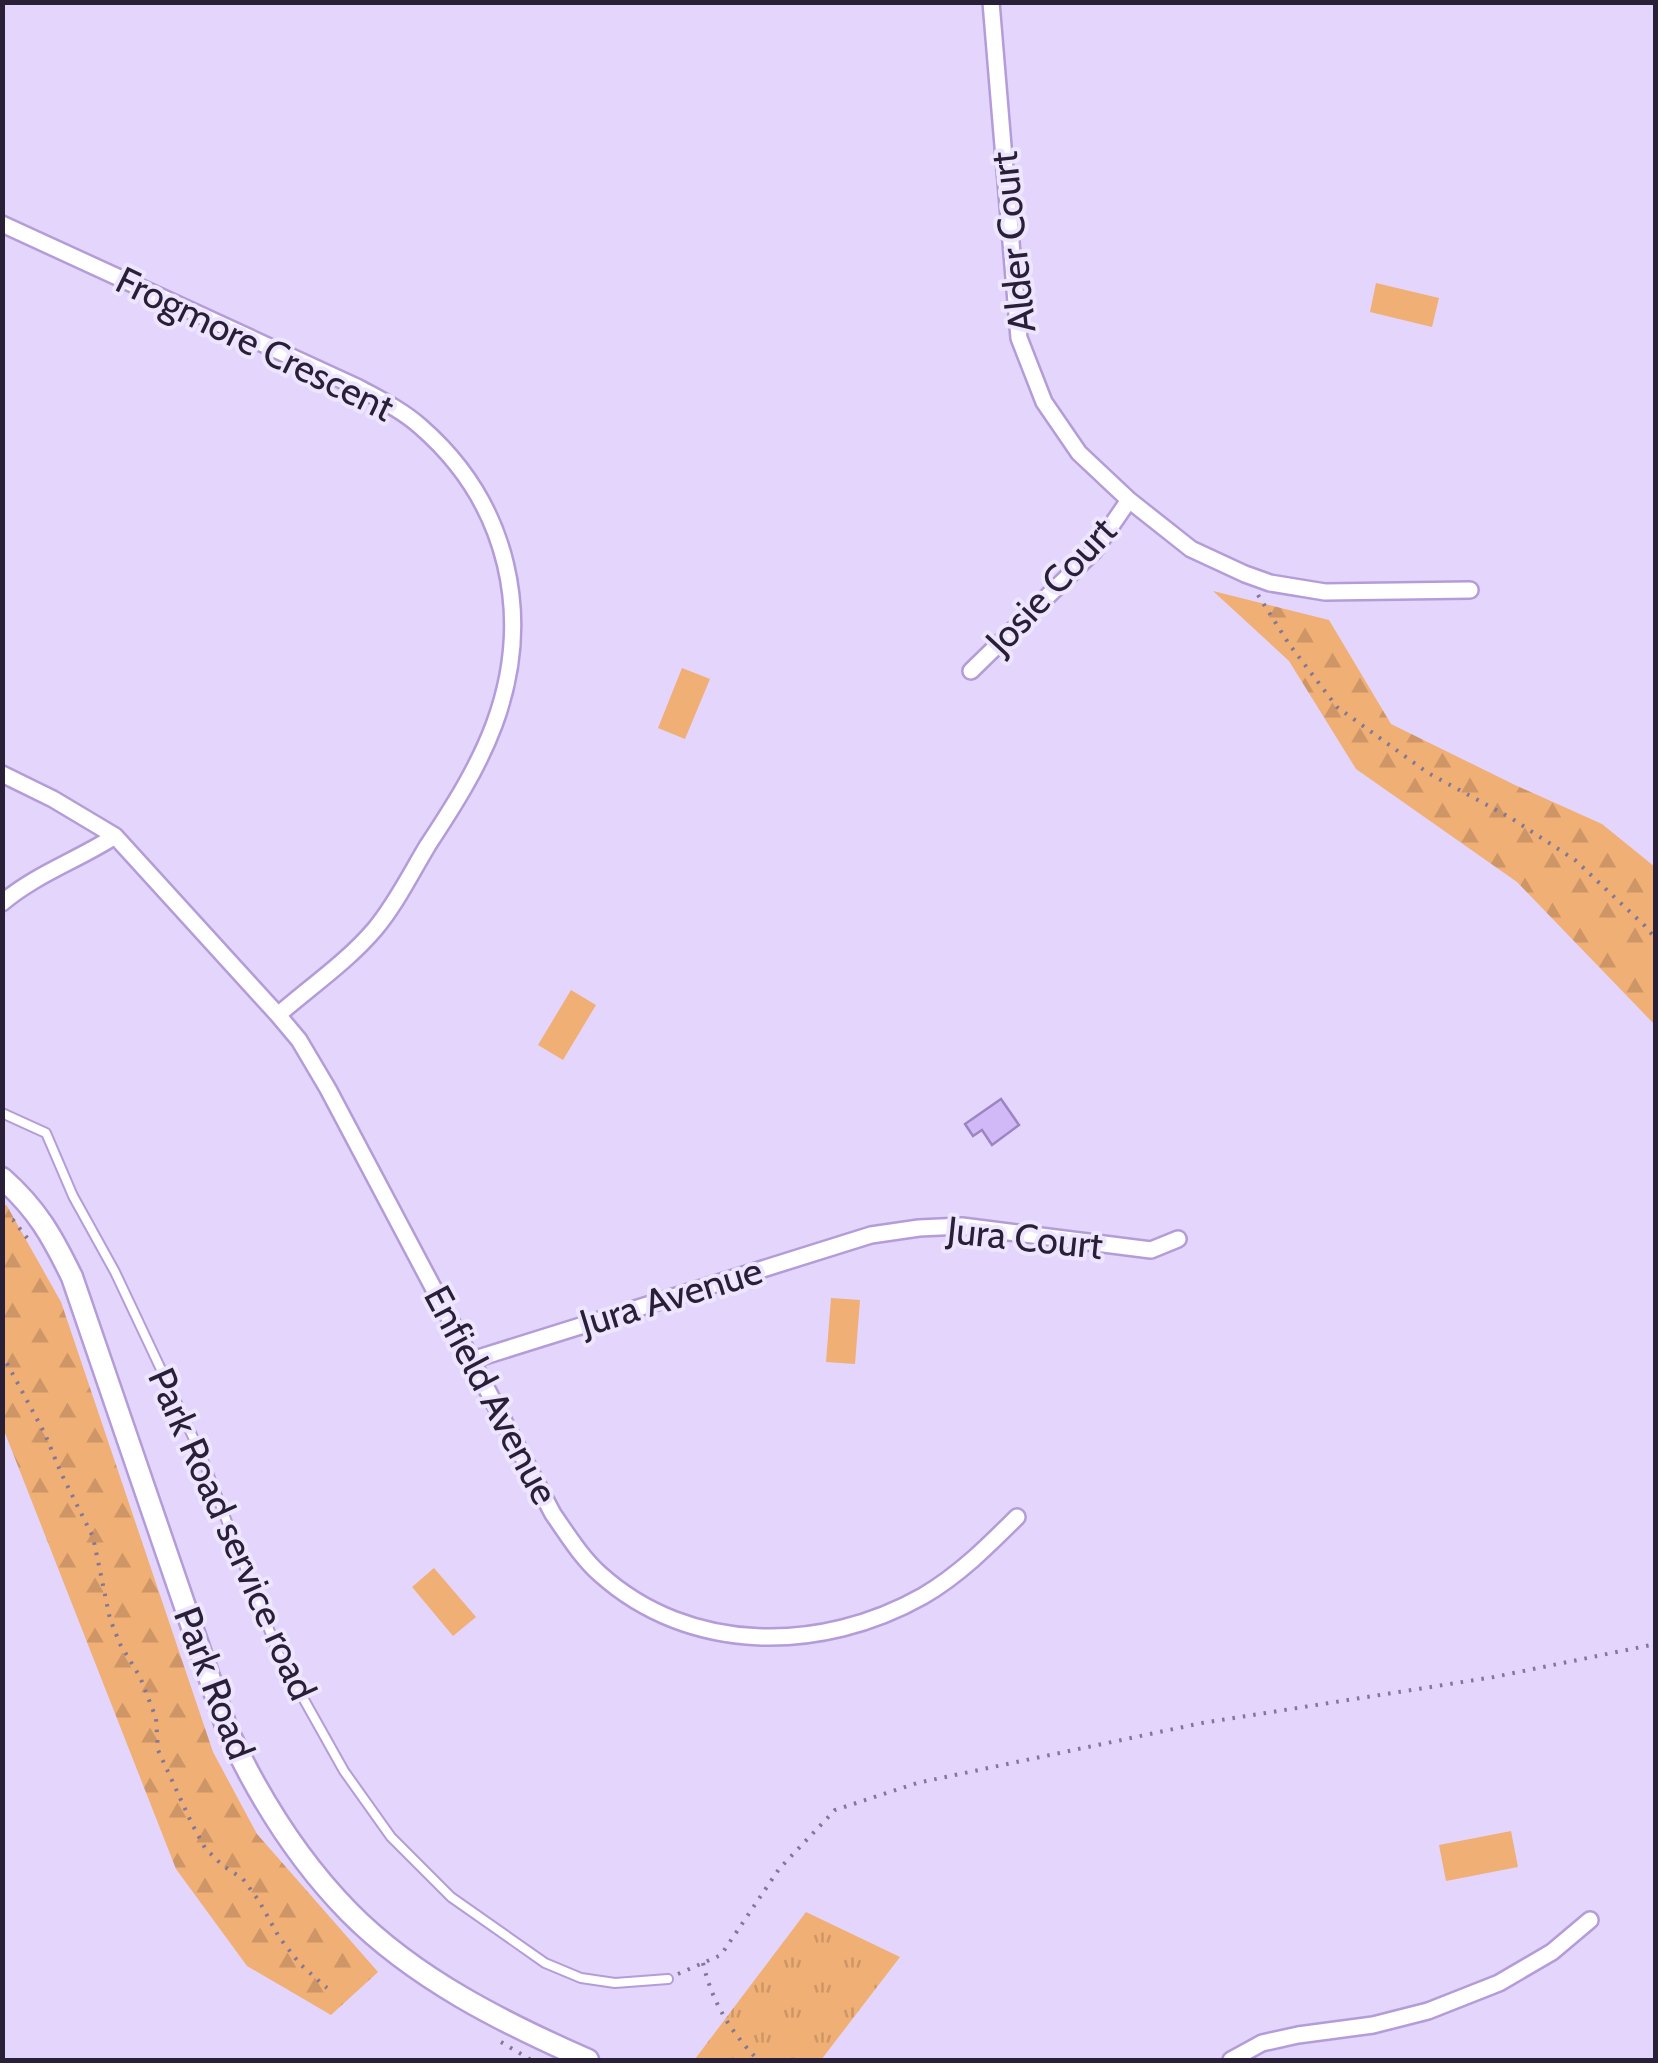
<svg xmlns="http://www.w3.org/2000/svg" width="1658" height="2063" font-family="Cabin,sans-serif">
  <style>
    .grass { fill: #f0af75 }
    .forest { fill: url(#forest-firs) }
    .park { fill: url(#park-tufts) }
    .building { fill: #d1b9f8; stroke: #9d85c1; stroke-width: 2.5 }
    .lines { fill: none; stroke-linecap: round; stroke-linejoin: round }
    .service-casing { stroke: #b49cd9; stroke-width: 12 }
    .minor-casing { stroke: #b49cd9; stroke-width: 20 }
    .tertiary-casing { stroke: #b49cd9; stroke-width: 25 }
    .path { stroke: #827796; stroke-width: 4; stroke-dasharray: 2.5 8; stroke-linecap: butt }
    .service { stroke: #fff; stroke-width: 8 }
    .minor { stroke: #fff; stroke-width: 15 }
    .tertiary { stroke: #fff; stroke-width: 20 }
    .labels { text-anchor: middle; stroke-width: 8; stroke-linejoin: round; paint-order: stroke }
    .street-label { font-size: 38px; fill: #292038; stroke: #eee5ff }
  </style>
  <defs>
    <pattern id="forest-firs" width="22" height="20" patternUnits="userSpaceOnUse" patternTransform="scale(2.5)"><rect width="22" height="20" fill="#f0af75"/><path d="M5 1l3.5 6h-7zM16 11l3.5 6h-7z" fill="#ce9666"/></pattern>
    <pattern id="park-tufts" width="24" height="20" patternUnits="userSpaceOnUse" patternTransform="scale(2.5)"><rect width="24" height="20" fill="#f0af75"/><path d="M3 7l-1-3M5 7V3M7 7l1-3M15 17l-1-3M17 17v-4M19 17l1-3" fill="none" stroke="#ce9666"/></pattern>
  </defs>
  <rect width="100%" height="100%" fill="#e3d5fc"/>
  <path class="grass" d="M1376,283l63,15 -7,29 -62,-15z
    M682,668l28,11 -25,60 -27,-11z
    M571,990l25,15 -33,55 -25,-15z
    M831,1298l29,2 -5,64 -29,-2z
    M434,1568l42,49 -23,19 -41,-49z
    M1511,1831l7,36 -72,14 -7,-36z"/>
  <path class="forest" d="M1213,591l116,29 62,104 124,61 87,39 53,43v158l-138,-143 -161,-113 -67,-108z
    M3,1203l4,3 54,96 152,450 44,82 121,138 -47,43 -84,-49 -71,-97 -173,-441z"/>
  <path class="park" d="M806,1912l94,45 -79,103h-122l-4,-1z"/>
  <path class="building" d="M1001,1099l18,26 -27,20 -10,-15 -9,6 -8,-12z"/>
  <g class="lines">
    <defs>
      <path id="service" d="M2,1113l44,20 27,63 42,76 84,178 80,205 65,116 47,66 60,60 94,66 36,15 34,5 53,-4"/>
      <path id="minor" d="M991,2l28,336 25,64 35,51 50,47 62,49 54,25 25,9 55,9 145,-2
        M2,224l355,163c22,12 45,23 64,40 88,77 113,190 73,298 -16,43 -41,82 -66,120 -17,28 -32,59 -53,84 -27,32 -65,58 -97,86
        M971,671l123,-120 35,-51
        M2,774l51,25 62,37 163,179 21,25 29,49 225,425c14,20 28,43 47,60 90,81 222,79 323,22 36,-21 65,-50 94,-79
        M2,903c34,-29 76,-43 113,-67
        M472,1360l399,-125 48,-7 43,-2 189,24 27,-11
        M1231,2060l31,-17 36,-8 75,-10 55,-14 71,-28 53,-31 38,-32"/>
      <path id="tertiary" d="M2,1178c35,31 50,58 70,99l155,452c31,67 70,130 122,183 66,67 155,111 239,148"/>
    </defs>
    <use href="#service" class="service-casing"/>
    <use href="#minor" class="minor-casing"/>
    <use href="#tertiary" class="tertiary-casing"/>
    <path class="path" d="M1258,595l31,49 48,63 91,66 83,45 64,42 70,66 11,13
      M2,1218l11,2 15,19
      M2,1354l43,80 16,39 32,64 17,82 10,25 20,33 16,41 2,32 34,74 13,24 17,17 21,14 16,22 20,36 21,27 27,24
      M703,1963c9,39 27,68 55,97
      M678,1974l43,-19 58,-86 56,-59 82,-27 285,-60 292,-46 162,-33
      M501,2042l30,18"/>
    <use href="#service" class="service"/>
    <use href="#minor" class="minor"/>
    <use href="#tertiary" class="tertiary"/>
  </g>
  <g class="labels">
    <g class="street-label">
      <text transform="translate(1013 242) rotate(-96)" y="13">Alder Court</text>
      <text transform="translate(255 344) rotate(26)" y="13">Frogmore Crescent</text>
      <text transform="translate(1051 586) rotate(-47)" y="13">Josie Court</text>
      <text transform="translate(1025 1238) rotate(6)" y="13">Jura Court</text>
      <text transform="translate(671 1297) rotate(-17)" y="13">Jura Avenue</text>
      <text transform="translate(491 1395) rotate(62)" y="13">Enfield Avenue</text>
      <text transform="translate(232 1534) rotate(66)" y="13">Park Road service road</text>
      <text transform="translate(214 1683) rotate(69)" y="13">Park Road</text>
    </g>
  </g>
  <rect width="1658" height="2063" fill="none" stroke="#292038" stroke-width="10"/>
</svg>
